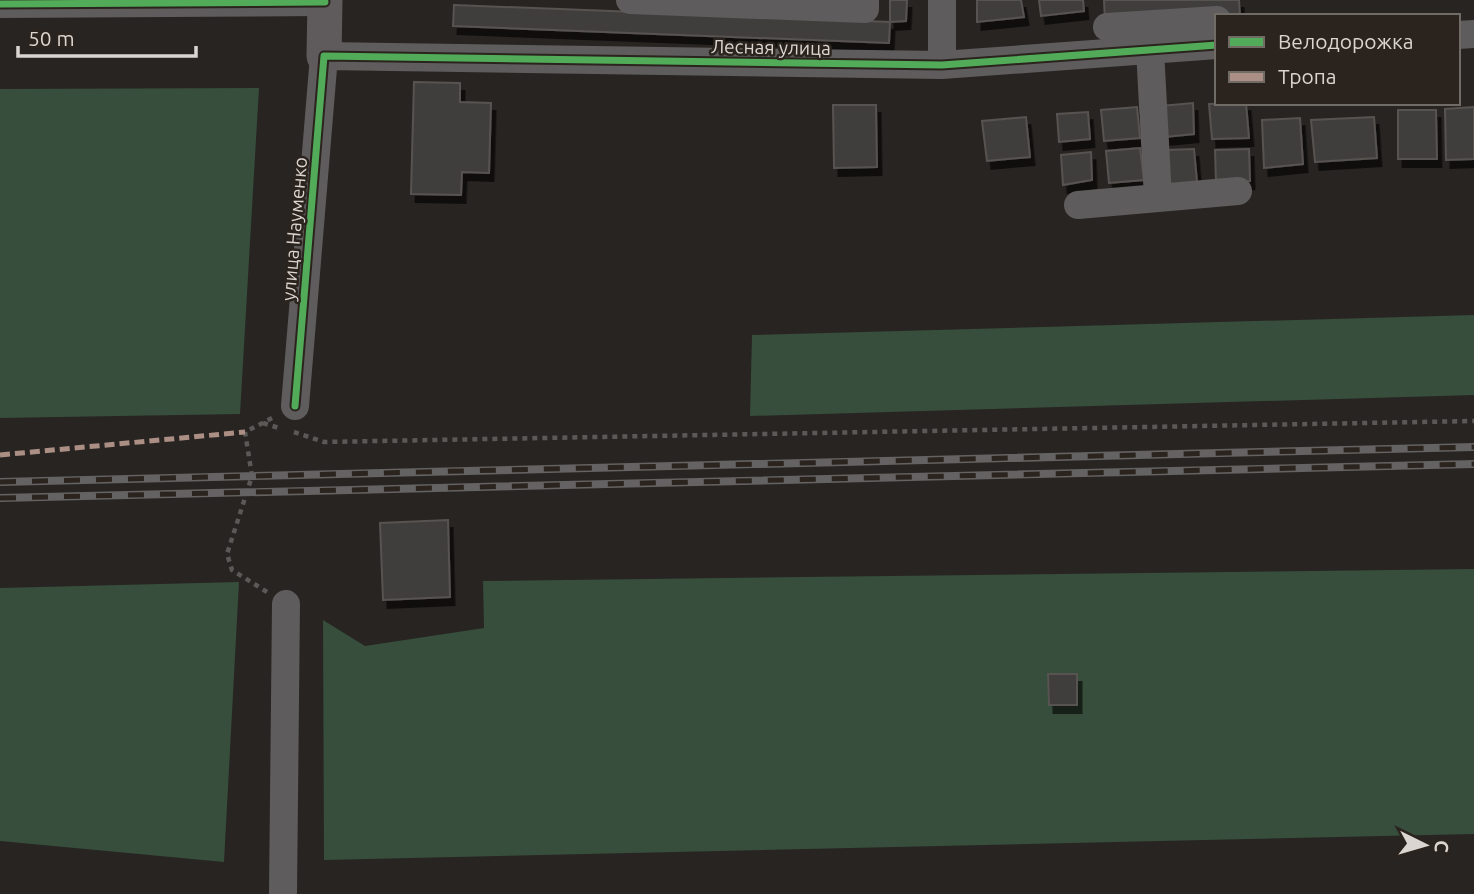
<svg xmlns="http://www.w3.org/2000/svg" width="1474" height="894" font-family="Ubuntu,sans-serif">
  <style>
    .forest { fill: #364e3b }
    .building { fill: #413e3c; stroke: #575351; stroke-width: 2; filter: url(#shadow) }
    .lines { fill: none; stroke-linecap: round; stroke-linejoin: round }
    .path { stroke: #5b5957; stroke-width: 4.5; stroke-dasharray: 5 5; stroke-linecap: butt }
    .minor { stroke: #5e5c5c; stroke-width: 28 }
    .major { stroke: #5f5b5c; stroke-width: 35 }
    .rail-casing { stroke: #646262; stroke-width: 8 }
    .rail { stroke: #2b241e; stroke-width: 5; stroke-dasharray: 16; stroke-linecap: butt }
    .quiet { stroke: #ac8f84; stroke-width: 5; stroke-dasharray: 10 5; stroke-linecap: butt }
    .cycleway-casing { stroke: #2b241e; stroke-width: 11 }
    .cycleway { stroke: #51ab58; stroke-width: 7 }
    .labels { text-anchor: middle; stroke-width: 5; stroke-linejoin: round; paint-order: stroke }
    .street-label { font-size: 19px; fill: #dad5d1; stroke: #2b241e }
  </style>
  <defs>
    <filter id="shadow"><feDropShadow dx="4.5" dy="8" stdDeviation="0" flood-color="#0009"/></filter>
  </defs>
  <rect width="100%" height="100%" fill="#282421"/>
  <path class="forest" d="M259,88l-19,326 -240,4v-329z
    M1474,315v80l-724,21 2,-81z
    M1474,569v265l-1150,26 -1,-240 42,26 119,-18 -1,-47z
    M239,582l-15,280 -224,-21v-253z"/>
  <path class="building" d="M890,0h17l-1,21 -16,1z
    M977,0h44l3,17 -47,5z
    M1039,0h44l1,11 -43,5z
    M1104,0h135l1,16 -135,6z
    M454,5l436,17 -1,21 -436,-17z
    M414,82l46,1v19l31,1 -2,70 -27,-1 -1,23 -50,-1z
    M1193,103l1,31 -29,3 -4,-31z
    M1246,103l3,35 -37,1 -3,-35z
    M833,105h43l1,62 -43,1z
    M1137,107l3,31 -36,3 -3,-31z
    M1474,107v52l-28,1 -1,-51z
    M1398,110h38l1,49h-39z
    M1088,112l2,27 -31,3 -2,-28z
    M1026,117l4,40 -43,4 -5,-40z
    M1374,117l3,41 -62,4 -4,-42z
    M1300,118l3,46 -39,4 -2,-48z
    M1140,148l4,32 -35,3 -3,-32z
    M1194,149l3,33 -28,3 -2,-35z
    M1249,149l1,32 -34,2 -1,-33z
    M1091,152l1,28 -29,5 -2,-30z
    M448,520l2,77 -67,3 -3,-77z
    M1048,674h29v31h-28z"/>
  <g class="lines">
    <path class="path" d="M263,423l19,6
      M294,432l30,10 1150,-21
      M267,592l-35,-22 -5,-16 25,-78 -7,-44 31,-16"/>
    <path class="minor" d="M630,0l235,9v-9
      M0,4l325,-2
      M1107,27l110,-7
      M1458,35l16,-1
      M1150,50l8,148 80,-7
      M942,65v-65
      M1078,205l80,-7
      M295,406l29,-350 618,9 275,-20
      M283,894l3,-290"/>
    <path class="major" d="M324,56l1,-56"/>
    <defs>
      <path id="rail" d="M0,482l1474,-35
        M0,498l1474,-34"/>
    </defs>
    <use href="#rail" class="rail-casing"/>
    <use href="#rail" class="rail"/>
    <path class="quiet" d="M0,455l245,-23"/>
    <defs>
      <path id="cycleway" d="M0,4l325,-2
        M295,406l29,-350 618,9 275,-20"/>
    </defs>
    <use href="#cycleway" class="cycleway-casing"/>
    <use href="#cycleway" class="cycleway"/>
  </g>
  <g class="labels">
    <g class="street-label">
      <text transform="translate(771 47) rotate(1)" y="7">Лесная улица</text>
      <text transform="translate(294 229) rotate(-85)" y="7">улица Науменко</text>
    </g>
  </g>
  <rect x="1215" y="14" width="245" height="91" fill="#2b241e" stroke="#716b66" stroke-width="2"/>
  <rect x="1229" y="37" width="35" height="10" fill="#51ab58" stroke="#716b66" stroke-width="2"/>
  <text x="1278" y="49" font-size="21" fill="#dad5d1">Велодорожка</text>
  <rect x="1229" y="72" width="35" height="10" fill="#ac8f84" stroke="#716b66" stroke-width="2"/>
  <text x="1278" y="84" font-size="21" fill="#dad5d1">Тропа</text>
  <g transform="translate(1425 845) rotate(95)" stroke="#2b241e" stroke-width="5" paint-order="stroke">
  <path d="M0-5L12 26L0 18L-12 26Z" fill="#dad5d1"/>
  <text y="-10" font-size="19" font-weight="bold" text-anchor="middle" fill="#dad5d1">С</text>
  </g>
  <path d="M18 46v10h178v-10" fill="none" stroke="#dad5d1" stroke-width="3.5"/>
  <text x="28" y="46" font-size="21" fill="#dad5d1" stroke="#2b241e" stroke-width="5" paint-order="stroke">50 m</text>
</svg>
